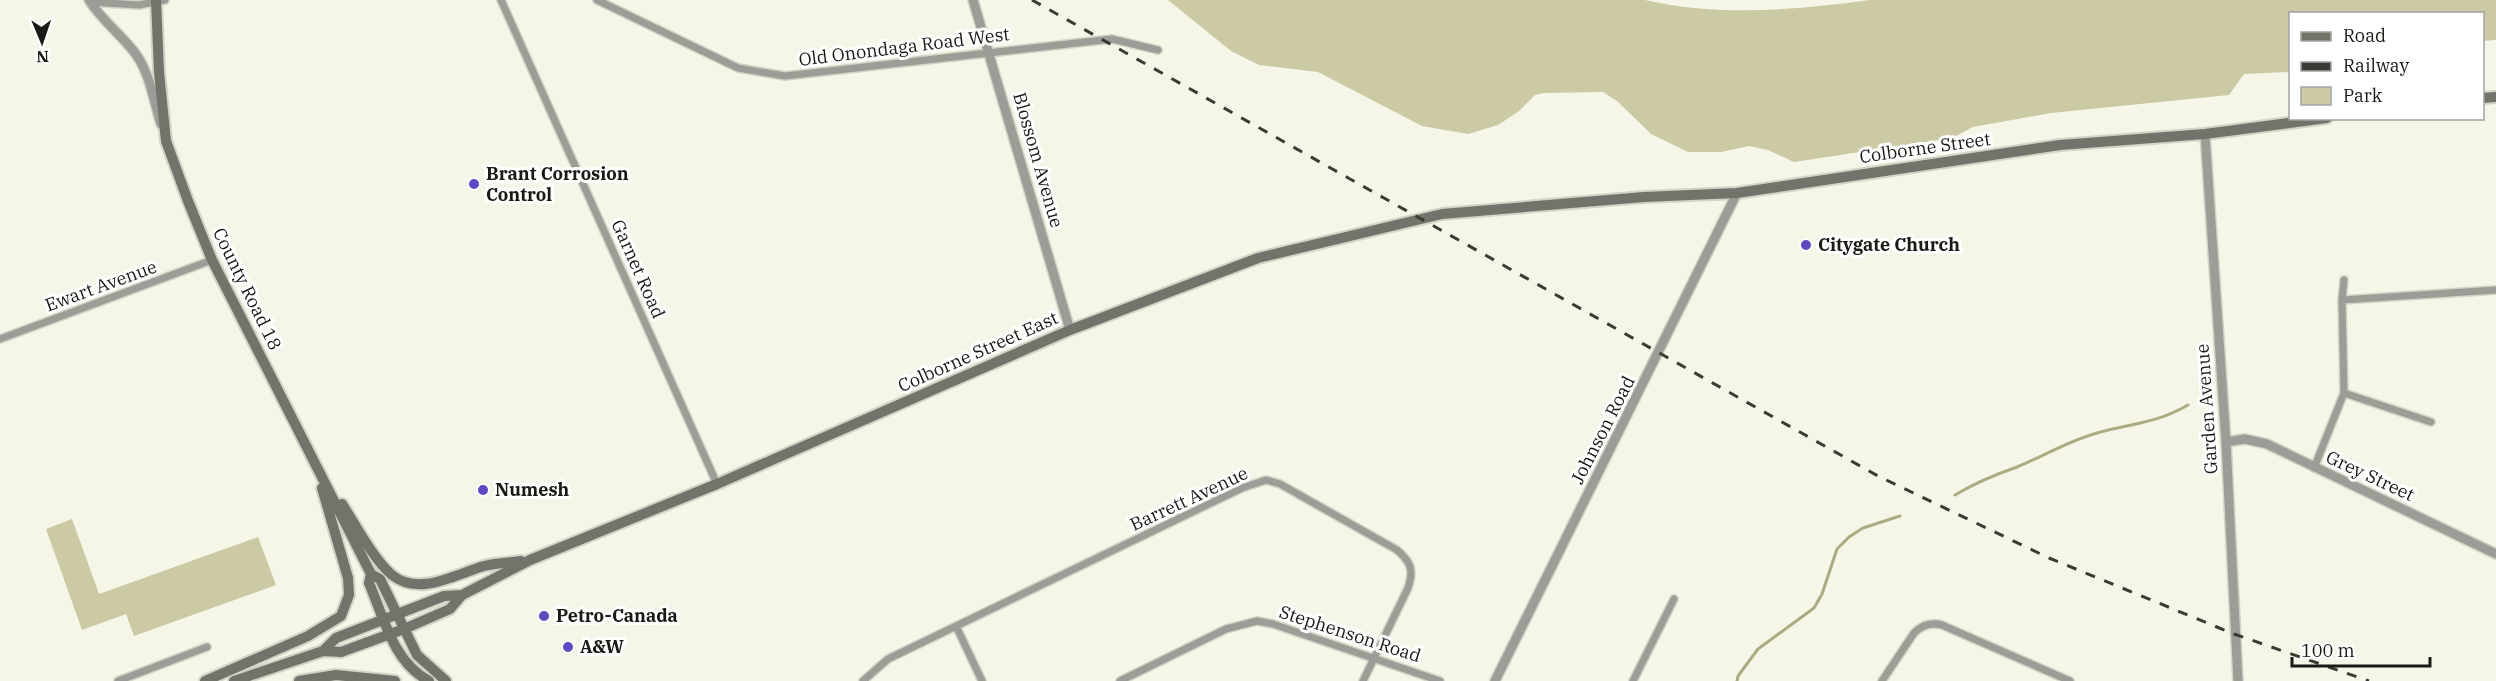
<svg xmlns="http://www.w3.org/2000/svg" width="2496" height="681" font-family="'IBM Plex Serif',serif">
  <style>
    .green { fill: #cbcaa5 }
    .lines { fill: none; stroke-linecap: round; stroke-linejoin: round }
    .stream { stroke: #acab82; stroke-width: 3 }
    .minor-casing { stroke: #d3d3c6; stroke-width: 10 }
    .tertiary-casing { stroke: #d3d3c6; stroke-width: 12 }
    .secondary-casing { stroke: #d3d3c6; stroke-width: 14 }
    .minor { stroke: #9d9d97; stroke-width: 7 }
    .tertiary { stroke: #9d9d97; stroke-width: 9 }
    .secondary { stroke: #73736b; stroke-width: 10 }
    .rail { stroke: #3b3b35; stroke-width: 3; stroke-dasharray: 10 10; stroke-linecap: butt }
    .poi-dot { fill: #6048c1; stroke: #fff; stroke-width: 2 }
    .labels { text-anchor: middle; stroke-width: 6; stroke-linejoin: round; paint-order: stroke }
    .street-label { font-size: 18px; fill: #1a1a15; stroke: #fff }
    .poi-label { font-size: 18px; font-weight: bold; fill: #1a1a15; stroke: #fff; text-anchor: start }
  </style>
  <rect width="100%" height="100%" fill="#f6f6e8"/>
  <path class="green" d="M1168,0h477c73,17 151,10 225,0h626v40l-13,1 -1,-27h-192v58l-46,2 -15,21 -178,18 -78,14 -21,11 -158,24 -26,-12 -19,-4 -28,6h-33l-37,-18 -34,-33 -14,-9 -59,1 -9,2 -16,16 -21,14 -30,9 -46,-8 -104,-54 -59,-7 -28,-14z
    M72,519l27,75 159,-57 18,48 -142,51 -8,-22 -44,16 -36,-101z"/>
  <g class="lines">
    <path class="stream" d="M1955,495c20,-12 39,-20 62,-28 27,-11 51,-26 80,-34 35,-10 58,-9 91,-28
      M1737,681l1,-5 20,-27 56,-41 8,-14 15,-45 12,-12 14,-9 37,-12"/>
    <defs>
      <path id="minor" d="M501,0l216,484
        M597,0l141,68 47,8 327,-37 46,11
        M90,2l49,3 26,-5
        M2342,300l154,-10
        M0,339l212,-79
        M2344,393l87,29
        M2314,468l30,-75 -2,-93 2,-20
        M956,626l26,55
        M118,681l89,-34
        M863,681l25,-22 354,-171 24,-8 14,4 117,66c14,12 17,20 11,38l-45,93
        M1120,681l106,-52 31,-8 16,3 167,57
        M1633,681l41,-82
        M1882,681l32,-48c8,-8 17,-11 28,-8l128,56"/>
      <path id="tertiary" d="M89,0c13,21 32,34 46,53 15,20 19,49 26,71
        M973,0l97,330
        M2205,134l21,308 12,239
        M2226,442l19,-3 22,5 229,110
        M1495,681l242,-488"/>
      <path id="secondary" d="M156,0l3,72 7,69 22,60 24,59 159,314 9,5 37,76 29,26
        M2482,98l14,-1
        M342,504c14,21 31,55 50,71 27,22 64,-1 92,-9 12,-3 25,-3 37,-5
        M371,574l-2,9c15,35 24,79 60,98
        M323,651l13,-13 108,-42 18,-1 68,-35 187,-76 353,-154 188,-72 184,-44 202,-17 93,-4 323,-48 145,-11 122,-16
        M205,681l103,-45 33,-20 8,-21 -1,-17 -26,-90
        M234,681l89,-30 18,1 63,-23 46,-20 12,-14
        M299,681l37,-6 59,6"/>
    </defs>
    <use href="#minor" class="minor-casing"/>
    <use href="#tertiary" class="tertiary-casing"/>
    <use href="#secondary" class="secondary-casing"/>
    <use href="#minor" class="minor"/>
    <use href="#tertiary" class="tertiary"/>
    <use href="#secondary" class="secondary"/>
    <path class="rail" d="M1032,0l846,476 171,82 185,76 135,47"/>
  </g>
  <g class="poi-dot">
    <circle cx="474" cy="184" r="6"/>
    <circle cx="1806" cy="245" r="6"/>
    <circle cx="483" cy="490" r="6"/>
    <circle cx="544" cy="616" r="6"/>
    <circle cx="568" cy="647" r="6"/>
  </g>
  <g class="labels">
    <g class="street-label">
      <text transform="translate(904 47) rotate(-7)" y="6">Old Onondaga Road West</text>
      <text transform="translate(1925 148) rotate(-8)" y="6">Colborne Street</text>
      <text transform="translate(1038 160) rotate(74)" y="6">Blossom Avenue</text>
      <text transform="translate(638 269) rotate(66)" y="6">Garnet Road</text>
      <text transform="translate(101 286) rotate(-20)" y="6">Ewart Avenue</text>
      <text transform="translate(247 289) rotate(64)" y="6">County Road 18</text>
      <text transform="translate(978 352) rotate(-24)" y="6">Colborne Street East</text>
      <text transform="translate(2207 409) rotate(-94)" y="6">Garden Avenue</text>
      <text transform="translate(1603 430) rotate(-63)" y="6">Johnson Road</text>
      <text transform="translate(2370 476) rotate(25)" y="6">Grey Street</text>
      <text transform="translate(1189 499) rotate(-25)" y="6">Barrett Avenue</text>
      <text transform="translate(1350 634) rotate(18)" y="6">Stephenson Road</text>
    </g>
    <g class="poi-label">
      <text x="486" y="180">Brant Corrosion<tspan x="486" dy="21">Control</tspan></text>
      <text x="1818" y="251">Citygate Church</text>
      <text x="495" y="496">Numesh</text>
      <text x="556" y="622">Petro-Canada</text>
      <text x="580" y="653">A&amp;W</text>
    </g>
  </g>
  <rect x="2289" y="12" width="195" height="108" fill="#ffffff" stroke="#a3a3a1" stroke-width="1.5"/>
  <rect x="2301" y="32" width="30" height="9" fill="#73736b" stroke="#a3a3a1" stroke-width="1.5"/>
  <text x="2343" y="42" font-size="18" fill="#1a1a15">Road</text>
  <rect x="2301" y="62" width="30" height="9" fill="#3b3b35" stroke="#a3a3a1" stroke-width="1.5"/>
  <text x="2343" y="72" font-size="18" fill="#1a1a15">Railway</text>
  <rect x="2301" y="87" width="30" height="18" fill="#cbcaa5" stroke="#a3a3a1" stroke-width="1.5"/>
  <text x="2343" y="102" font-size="18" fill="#1a1a15">Park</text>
  <g transform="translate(42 42) rotate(178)" stroke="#ffffff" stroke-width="4.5" paint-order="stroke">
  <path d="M0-4.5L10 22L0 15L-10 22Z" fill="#1a1a15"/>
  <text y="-9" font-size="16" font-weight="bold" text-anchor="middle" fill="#1a1a15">N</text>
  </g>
  <path d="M2292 657v9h138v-9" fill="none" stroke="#1a1a15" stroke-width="3"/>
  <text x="2301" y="657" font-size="18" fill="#1a1a15" stroke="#ffffff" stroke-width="4.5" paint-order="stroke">100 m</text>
</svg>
